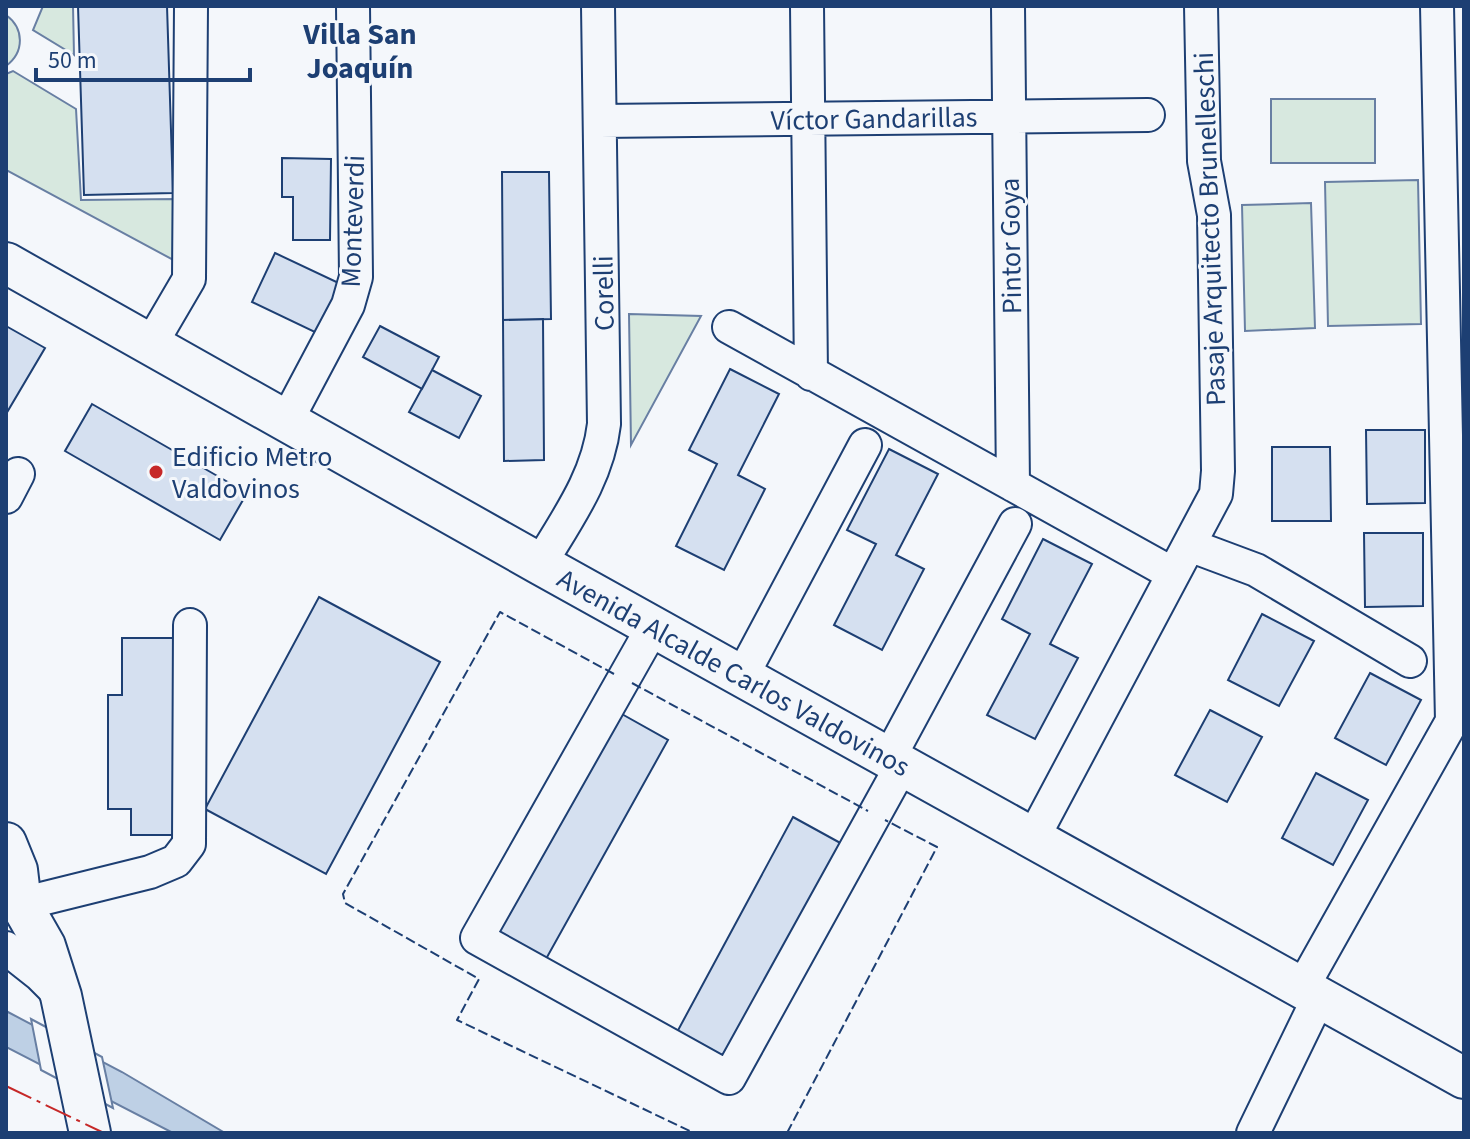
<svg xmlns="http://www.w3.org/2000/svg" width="1470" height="1139" font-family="'Source Sans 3',sans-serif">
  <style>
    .green { fill: #d7e8df; stroke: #687fa3; stroke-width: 2 }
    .water { fill: #bed0e5; stroke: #687fa3; stroke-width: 2 }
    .pier { fill: #f4f7fb; stroke: #687fa3; stroke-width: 2 }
    .building { fill: #d5e0f0; stroke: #1d3f73; stroke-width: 2 }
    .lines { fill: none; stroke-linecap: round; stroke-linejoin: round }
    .minor-casing { stroke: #1d3f73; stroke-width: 36 }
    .major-casing { stroke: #1d3f73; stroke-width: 44 }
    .minor { stroke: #f4f7fb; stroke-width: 32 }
    .major { stroke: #f4f7fb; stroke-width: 40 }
    .fence { stroke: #1d3f73; stroke-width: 2; stroke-dasharray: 10 4; stroke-linecap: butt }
    .power { stroke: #c62828; stroke-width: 2; stroke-dasharray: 28 6 4 6; stroke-linecap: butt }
    .poi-dot { fill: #c62828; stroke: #f4f7fb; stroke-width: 3 }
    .labels { text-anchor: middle; stroke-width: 6; stroke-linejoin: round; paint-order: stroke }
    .street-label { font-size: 28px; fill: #1d3f73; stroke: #f4f7fb }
    .poi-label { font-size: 28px; fill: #1d3f73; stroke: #f4f7fb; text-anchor: start }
    .neighbourhood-label { font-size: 30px; font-weight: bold; fill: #1d3f73; stroke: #f4f7fb }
  </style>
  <rect width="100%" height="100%" fill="#f4f7fb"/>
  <path class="green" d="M43,6h30l1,49 -41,-25z
    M6,15c18,13 19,37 0,51z
    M13,71l63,38 5,91 94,-1 4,64 -173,-93v-96z
    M1271,99h104v64h-104z
    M1418,180l3,144 -93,2 -3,-144z
    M1311,203l4,125 -70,3 -3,-126z
    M629,314l72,2 -70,129z"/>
  <path class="water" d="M6,1011l116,61 103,61h-52l-167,-86z"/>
  <path class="pier" d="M31,1019l71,38 11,51 -72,-38z"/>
  <path class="building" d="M78,6h89l6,187 -89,2z
    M282,158l49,1 -1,81h-37v-43h-11z
    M502,172h47l2,147 -48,1z
    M275,253l70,33 -24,49 -69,-33z
    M543,319l1,141 -40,1 -1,-141z
    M6,326l39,22 -39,66z
    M380,326l59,31 -17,32 -59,-32z
    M730,369l49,25 -41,81 27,14 -41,81 -48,-24 41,-82 -28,-14z
    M432,370l49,26 -22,42 -50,-26z
    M92,404l155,89 -27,47 -155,-89z
    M1366,430h59v73l-58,1z
    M1272,447h58l1,74h-59z
    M889,449l49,25 -42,81 28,14 -42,81 -48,-25 42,-81 -29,-14z
    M1364,533h59v73l-58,1z
    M1043,539l49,25 -42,80 28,14 -43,81 -48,-24 43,-81 -28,-15z
    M319,597l121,65 -114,212 -121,-65z
    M1262,614l52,27 -35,65 -51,-26z
    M122,638h57v197h-48v-26h-23v-114h14z
    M1370,673l51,27 -35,65 -51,-27z
    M1210,710l52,27 -35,65 -52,-27z
    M620,713l48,27 -122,219 -49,-26z
    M1316,773l52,27 -35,65 -51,-27z
    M793,817l51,28 -116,217 -52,-28z"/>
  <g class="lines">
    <defs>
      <path id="minor" d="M807,6l4,368
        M1008,6l5,479
        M1437,6l15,715
        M600,121l548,-6
        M729,327l444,247
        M151,344l38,-65 2,-273
        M287,420l61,-115 8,-28 -3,-271
        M6,497l12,-23
        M1189,545l67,25 154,91
        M540,564c27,-45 58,-87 64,-140l-6,-418
        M653,627l-176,311 252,140 173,-313
        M742,676l123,-231
        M889,758l126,-234
        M1033,838l183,-344 2,-23 -4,-256 -10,-54 -3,-155
        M21,904l129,-32 26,-11 13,-17 1,-219
        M6,948l34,27 21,21
        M1302,988l150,-267 12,-14
        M1253,1133l66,-136"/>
      <path id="major" d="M6,263l534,301 924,514
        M6,843l11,27 4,34 24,42 16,50 29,137"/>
    </defs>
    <use href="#minor" class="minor-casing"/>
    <use href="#major" class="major-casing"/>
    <use href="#minor" class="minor"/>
    <use href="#major" class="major"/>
    <path class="fence" d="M614,674l-114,-62 -157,282 2,9 134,76 -22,41 237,113
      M632,683l236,128
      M787,1133l150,-286 -52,-27"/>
    <path class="power" d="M6,1086l98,47"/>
  </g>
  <circle class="poi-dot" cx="156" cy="472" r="8"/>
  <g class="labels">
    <g class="street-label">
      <text transform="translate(874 118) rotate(-1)" y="10">Víctor Gandarillas</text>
      <text transform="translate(352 221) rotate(-88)" y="10">Monteverdi</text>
      <text transform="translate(1209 229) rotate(-92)" y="10">Pasaje Arquitecto Brunelleschi</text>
      <text transform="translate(1010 246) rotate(-91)" y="10">Pintor Goya</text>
      <text transform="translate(603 293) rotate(-91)" y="10">Corelli</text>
      <text transform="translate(734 672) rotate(29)" y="10">Avenida Alcalde Carlos Valdovinos</text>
    </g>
    <g class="poi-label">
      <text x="172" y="466">Edificio Metro<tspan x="172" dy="32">Valdovinos</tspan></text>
    </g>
    <g class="neighbourhood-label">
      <text x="360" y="44">Villa San<tspan x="360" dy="34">Joaquín</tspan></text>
    </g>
  </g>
  <rect width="1470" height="1139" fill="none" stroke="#1d3f73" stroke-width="16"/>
  <path d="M36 68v12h214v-12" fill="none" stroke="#1d3f73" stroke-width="4"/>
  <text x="48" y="68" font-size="24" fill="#1d3f73" stroke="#f4f7fb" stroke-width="6" paint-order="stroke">50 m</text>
</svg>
